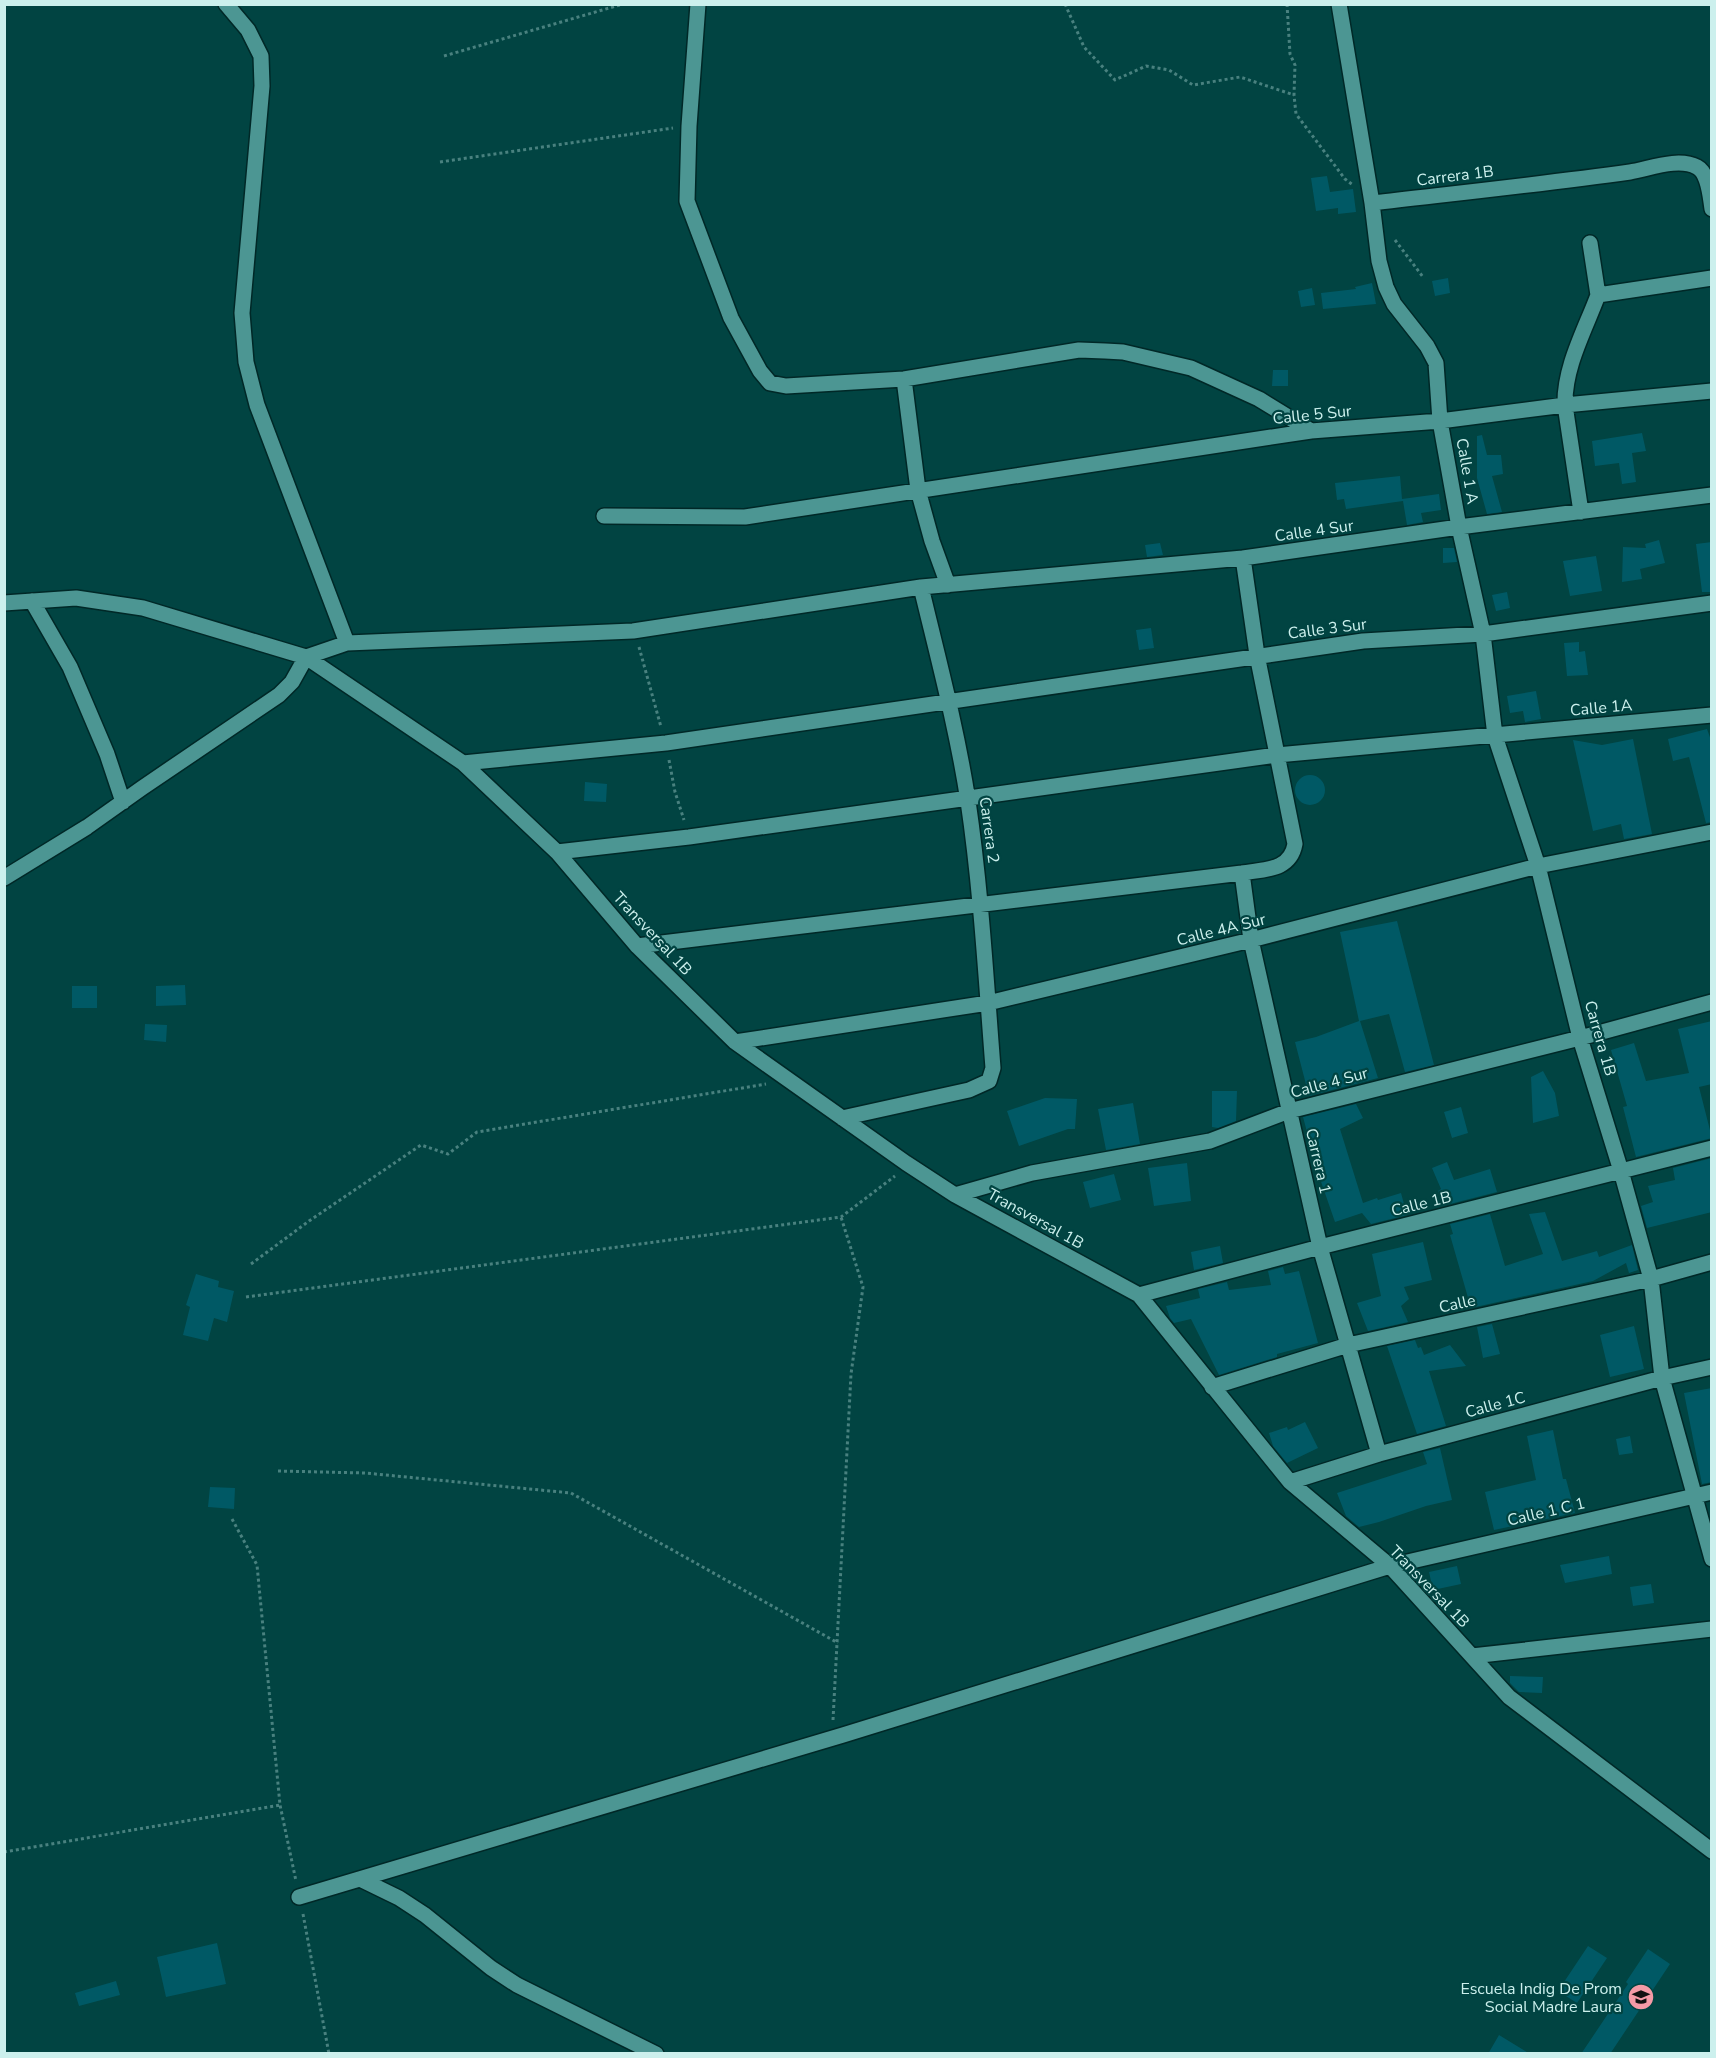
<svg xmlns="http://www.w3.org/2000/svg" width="1716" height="2058" font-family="'Nunito Sans',sans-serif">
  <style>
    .building { fill: #005965 }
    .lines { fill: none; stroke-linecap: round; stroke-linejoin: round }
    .minor-casing { stroke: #002827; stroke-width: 18 }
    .path { stroke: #49817f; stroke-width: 3; stroke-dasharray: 3 3; stroke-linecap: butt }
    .minor { stroke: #4c9693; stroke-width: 15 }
    .labels { text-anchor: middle; stroke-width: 4.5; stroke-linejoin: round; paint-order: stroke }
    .street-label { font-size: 16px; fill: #ccf0ed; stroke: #014442 }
    .poi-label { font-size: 16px; fill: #ccf0ed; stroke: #014442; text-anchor: end }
  </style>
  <rect width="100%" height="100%" fill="#014442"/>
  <path class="building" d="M1327,176l3,16 23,-3 3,23 -18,2v-6l-22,3 -5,-33z
    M1448,278l2,15 -15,3 -3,-15z
    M1372,283l4,21 -53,5 -2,-16 35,-4 -1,-2z
    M1312,288l3,17 -14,2 -3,-16z
    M1273,370h15v16h-16z
    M1642,433l4,18 -14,2 4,29 -14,2 -3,-21 -24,3 -3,-25z
    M1482,435l5,20h14l2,19 -11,2 10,36 -15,2 -10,-36v-42z
    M1400,476l2,23 37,-5 2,16 -20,3 2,9 -16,3 -4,-24 -57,8 -2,-10 -7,1 -2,-17z
    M1659,540l6,23 -25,6 2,10 -20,3 1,-35 23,1 -1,-4z
    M1712,542v50h-10l-6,-48z
    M1160,543l3,12 -16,2 -2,-12z
    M1443,548h11l3,14 -14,1z
    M1596,556l6,35 -32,5 -7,-35z
    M1507,592l3,16 -14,3 -4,-16z
    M1151,628l3,20 -15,2 -3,-20z
    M1579,642v10l6,-1 3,24 -21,1 -3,-33z
    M1536,691l5,28 -16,3 -2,-11 -13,2 -3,-17z
    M1707,729l5,14v79l-6,1 -17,-66 -16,4 -5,-22z
    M1633,739l19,95 -28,5 -3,-15 -28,7 -20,-91 29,5z
    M1295 790a15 15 0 1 1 30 0a15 15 0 1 1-30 0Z
    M585,782l22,2 -1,18 -22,-1z
    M1397,921l37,144 -29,7 -16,-58 -29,7 18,57 -69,18 -14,-54 21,-5 43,-16 -19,-89z
    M185,985l1,20 -30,1v-20z
    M72,986h25v22h-25z
    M1712,1021v63l-13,3 13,51 -76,19 -13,-50 4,-1 -16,-56 23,-7 12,38 43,-8 -11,-44z
    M145,1024l22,1 -1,17 -22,-2z
    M1543,1071l12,22 4,23 -26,7 -2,-46z
    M1212,1091h25l-1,30 -18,7 -6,-1z
    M1045,1098l32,1 -2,30h-7l-49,17 -12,-35z
    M1133,1103l7,41 -34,6 -8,-41z
    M1356,1104l7,14 -23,11 23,74 14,-5 1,2 23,-7 6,22 -36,9 -9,-11 -27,9 -17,-49 -15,-56z
    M1461,1107l7,26 -16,5 -8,-26z
    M1712,1158v54l-65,16 -6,-22 12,-4 -5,-16 27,-6 -2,-12z
    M1447,1162l7,18 36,-11 7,23 -55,14 -4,-15 3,-2 -9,-21z
    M1187,1163l4,38 -37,5 -6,-38z
    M1114,1174l7,26 -31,8 -7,-26z
    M1545,1212l17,49 35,-10 2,6 33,-12 6,25 -9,3 -3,-10 -33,18 -122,27 -21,-73 3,-1 -3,-10 40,-10 15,52 38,-12 -14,-40z
    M1423,1242l9,38 -28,7 5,12 -8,7 7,16 -40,9 -11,-28 24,-7 -9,-42z
    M1220,1246l3,17 -29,7 -3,-18z
    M1283,1267l2,7 14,-3 19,72 -41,11v3l-58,18 -28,-56 -17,4 -4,-5 -4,-12 34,-8 -2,-9 29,-7 2,8 42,-5 -3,-14z
    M196,1274l23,7 -1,6 16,4 -7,31 -13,-4 -6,23 -25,-6 7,-28 -4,-2z
    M1492,1324l8,30 -17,4 -6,-31z
    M1634,1326l10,43 -34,8 -10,-42z
    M1415,1340l3,8 3,-1 3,8 26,-10 16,21 -37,5 17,55 -29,8 -30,-88z
    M1712,1388v94l-10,2 -18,-91z
    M1305,1422l13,26 -31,15 -14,-17 -4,-13 18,-6 1,3z
    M1553,1430l10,49h3l9,34 -81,17 -9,-38 51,-12 -9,-44z
    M1630,1436l3,17 -14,2 -3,-16z
    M1440,1448l12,52 -26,6 -47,16 -20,5 -13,-11 -9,-23 90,-29 -4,-12z
    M210,1487l25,1 -1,21 -26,-2z
    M1609,1556l3,18 -47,9 -5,-18z
    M1457,1566l4,18 -28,6 -4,-18z
    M1651,1584l3,19 -21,3 -3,-19z
    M1510,1676l33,1 -1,16 -23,-1 -9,-9z
    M217,1943l9,41 -60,13 -9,-40z
    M1588,1946l19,12 -30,45 -19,-12z
    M1648,1949l22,15 -60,90h-29l47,-70 -2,-2z
    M116,1981l4,14 -41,11 -4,-13z
    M1499,2035l31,19h-42z"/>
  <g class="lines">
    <defs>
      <path id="minor" d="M226,4l22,26 13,26 1,30 -20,227 4,49 11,43 90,238
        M698,4l-9,122 -2,75 44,117 29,53 10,12 16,3 118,-7 175,-29 26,1 18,1 68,16 68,31 52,32
        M1339,4l33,199c86,-10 172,-19 258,-31 19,-3 48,-15 67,-5 12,6 13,30 15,42
        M1372,203l7,58 7,26 8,17 33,42 9,17 4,58 19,106 24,107 12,102 43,130 42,172 41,133 30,108 11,99 50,181
        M1590,243l8,52
        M904,379l14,111 14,51 16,44
        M1581,512l-16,-107c-1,-38 20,-75 33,-110l114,-17
        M604,516l141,1 566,-86 129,-10 125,-16 147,-14
        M32,601l38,66 37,87 16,48
        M4,603l72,-5 67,10 163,49 41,-14 286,-12 288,-44 322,-29 216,-31 253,-32
        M306,657l157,106 94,89 80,94 98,96 171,121 49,32 184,100 151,187 100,84 119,131 203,154
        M463,763l203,-20 697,-102 120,-7 229,-31
        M557,852l132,-15 588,-82 435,-40
        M1242,873l9,67 69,307 59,207
        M4,878l83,-51 55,-39 137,-93 13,-13 14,-25
        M637,946l605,-73c23,-4 48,-2 53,-29l-38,-189 -14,-97
        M735,1042l253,-39 263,-63 287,-74 174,-34
        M842,1118l127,-28 20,-9 4,-13c-7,-89 -12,-179 -25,-267 -11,-72 -30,-143 -47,-214
        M955,1195l77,-22 178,-32 79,-30 291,-73 132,-36
        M1139,1295l181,-48 392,-99
        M1212,1387l136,-42 303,-66 61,-17
        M1290,1482l89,-28 283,-76 50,-11
        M1472,1656l240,-27
        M360,1879l39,19 26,17 66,53 26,17 139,69
        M299,1897l544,-162 547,-169 322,-74"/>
    </defs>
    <use href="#minor" class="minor-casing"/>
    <path class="path" d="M1065,4l19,43 31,33 31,-14 23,4 24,15 47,-8 54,18
      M1287,4l3,50 5,11 -1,30 2,19 49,65 8,6
      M444,56l179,-52
      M440,162l233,-34
      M1395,240l28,37
      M639,647l22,80
      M669,760l6,32 9,28
      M251,1264l58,-43 112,-76 27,9 29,-22 289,-48
      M246,1297l595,-80 54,-41
      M278,1471l87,2 206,20 267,150
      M232,1519l25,46 23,240 16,76
      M833,1720l18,-346 12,-87 -22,-70
      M4,1852l276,-47
      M303,1914l26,140"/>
    <use href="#minor" class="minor"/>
  </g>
  <defs>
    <symbol id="school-disc" viewBox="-11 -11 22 22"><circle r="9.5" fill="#f49aa6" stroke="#014442"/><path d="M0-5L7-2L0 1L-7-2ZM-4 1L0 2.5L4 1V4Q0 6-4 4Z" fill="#111"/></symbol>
  </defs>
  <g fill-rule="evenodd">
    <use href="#school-disc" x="1626" y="1982" width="30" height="30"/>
  </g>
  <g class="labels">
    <g class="street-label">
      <text transform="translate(1455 175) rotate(-7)" y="6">Carrera 1B</text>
      <text transform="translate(1312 414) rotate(-6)" y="6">Calle 5 Sur</text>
      <text transform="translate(1468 471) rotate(80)" y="6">Calle 1 A</text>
      <text transform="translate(1314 530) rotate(-8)" y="6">Calle 4 Sur</text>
      <text transform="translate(1327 628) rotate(-7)" y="6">Calle 3 Sur</text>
      <text transform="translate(1601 707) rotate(-5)" y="6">Calle 1A</text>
      <text transform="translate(990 830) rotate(82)" y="6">Carrera 2</text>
      <text transform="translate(1221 929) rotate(-14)" y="6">Calle 4A Sur</text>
      <text transform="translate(653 933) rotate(47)" y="6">Transversal 1B</text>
      <text transform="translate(1601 1038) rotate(74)" y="6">Carrera 1B</text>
      <text transform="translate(1329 1082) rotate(-15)" y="6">Calle 4 Sur</text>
      <text transform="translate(1319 1161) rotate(77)" y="6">Carrera 1</text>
      <text transform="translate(1421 1203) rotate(-14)" y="6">Calle 1B</text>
      <text transform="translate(1036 1218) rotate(29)" y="6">Transversal 1B</text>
      <text transform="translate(1457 1303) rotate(-12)" y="6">Calle</text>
      <text transform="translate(1495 1404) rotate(-15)" y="6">Calle 1C</text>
      <text transform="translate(1546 1511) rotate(-13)" y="6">Calle 1 C 1</text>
      <text transform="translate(1430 1586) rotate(46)" y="6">Transversal 1B</text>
    </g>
    <g class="poi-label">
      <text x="1622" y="1994">Escuela Indig De Prom<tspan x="1622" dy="18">Social Madre Laura</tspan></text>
    </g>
  </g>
  <rect width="1716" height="2058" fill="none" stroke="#ccf0ed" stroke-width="12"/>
</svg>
